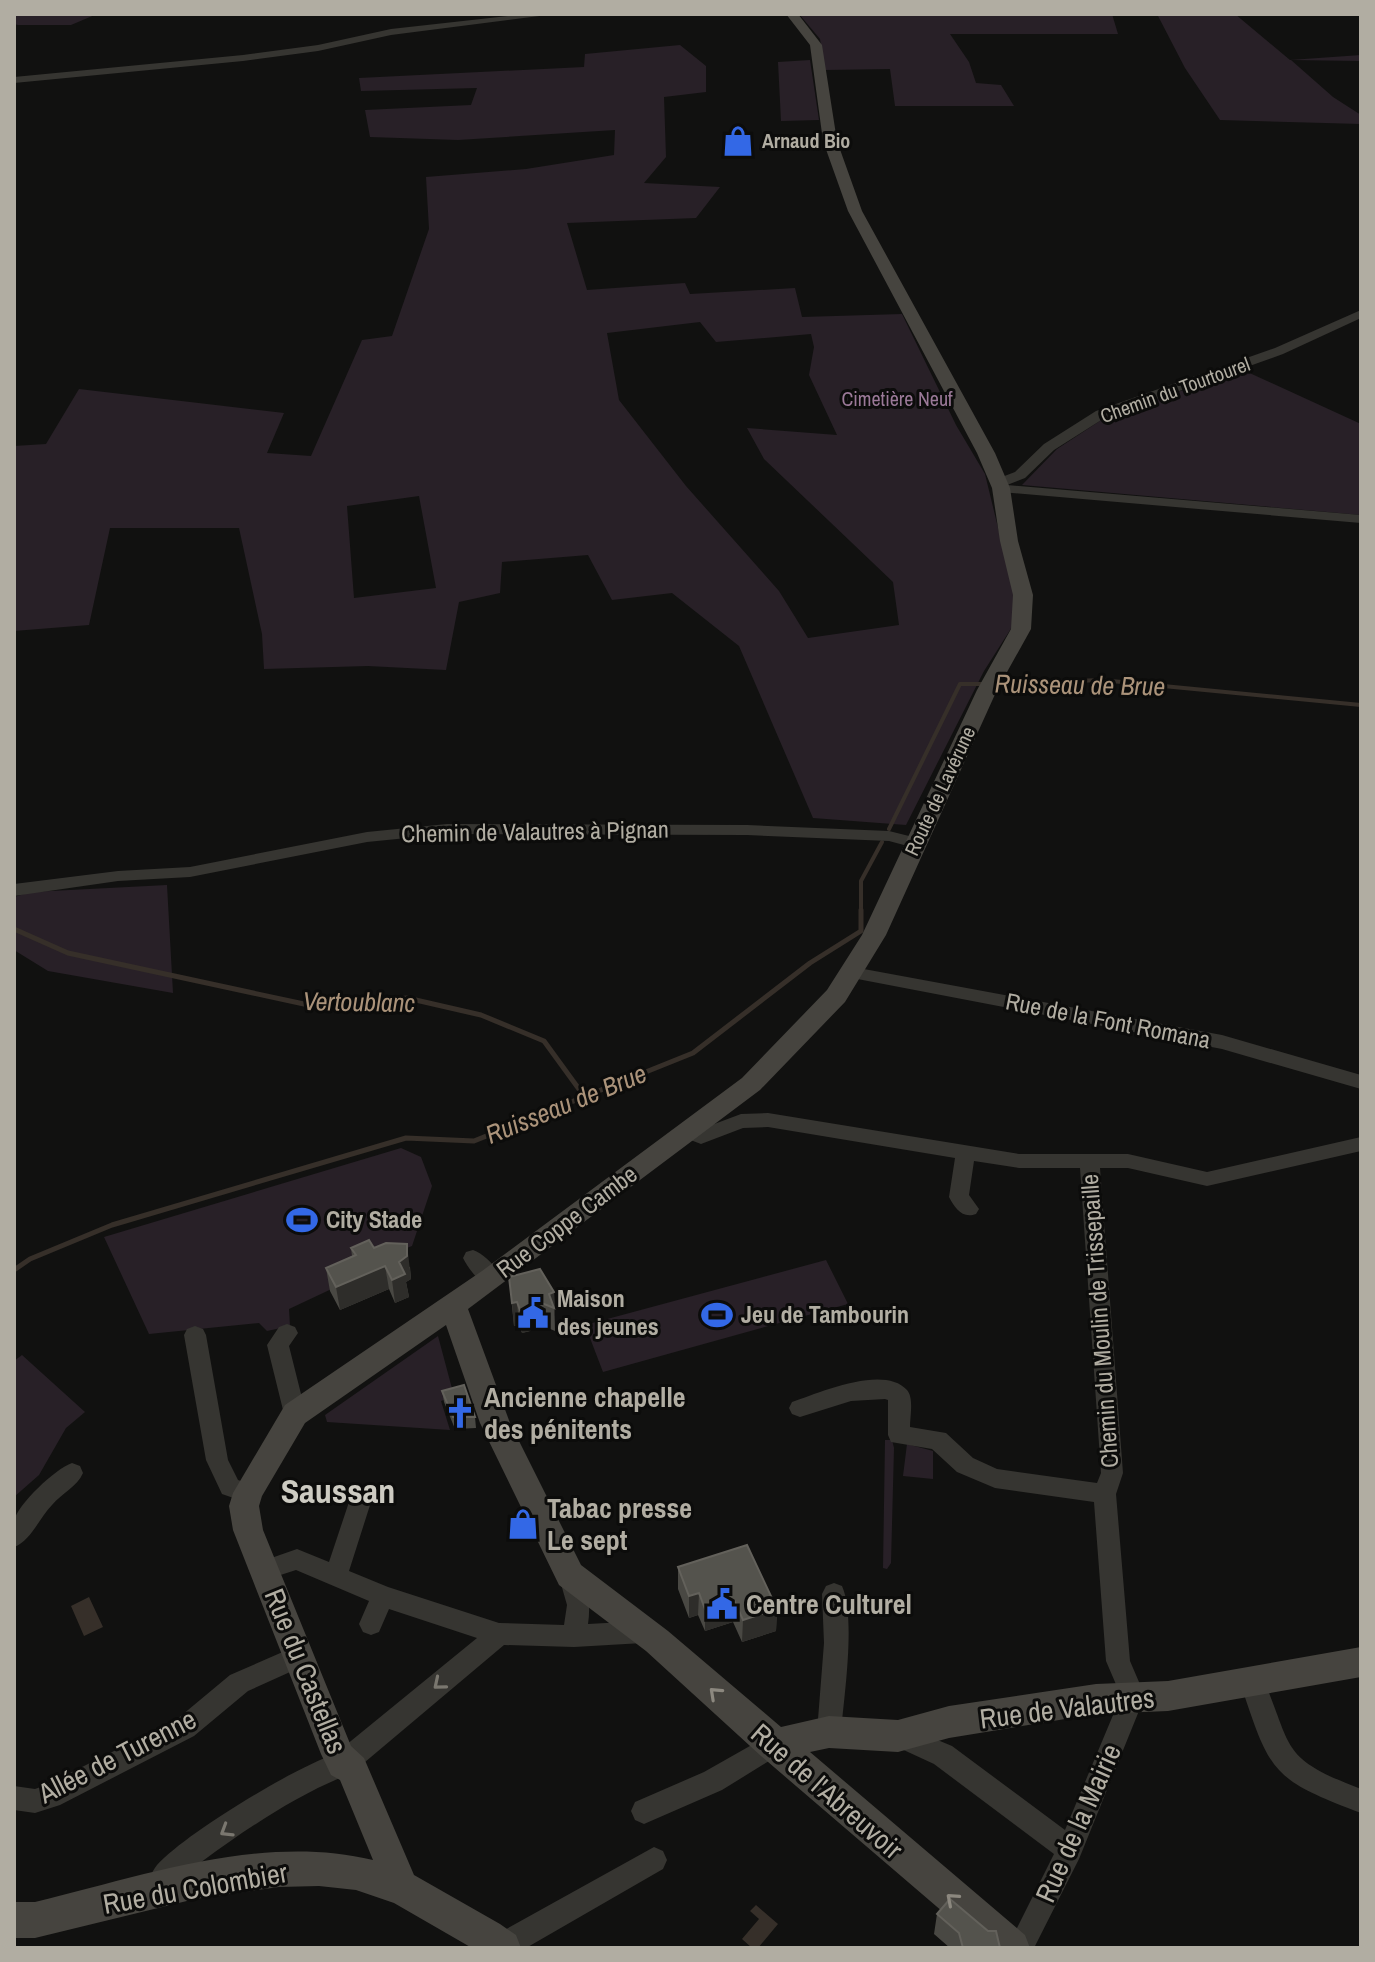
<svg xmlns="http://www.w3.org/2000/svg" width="1375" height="1962" font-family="'Archivo Narrow',sans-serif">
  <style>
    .green { fill: #282027; fill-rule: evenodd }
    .water { fill: #362f29 }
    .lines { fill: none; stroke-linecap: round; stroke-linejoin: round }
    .stream-far1 { stroke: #362f29; stroke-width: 4 }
    .stream { stroke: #362f29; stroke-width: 5 }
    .street { fill: #363531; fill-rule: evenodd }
    .secondary { fill: #46443f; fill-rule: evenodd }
    .wall { fill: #494843 }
    .shaded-wall { fill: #2e2d2a }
    .building { fill: #54534d; stroke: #63615b; stroke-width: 2 }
    .oneway { stroke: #7a776f }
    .oneway2 { stroke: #8c887f }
    .labels { text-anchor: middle; stroke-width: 6; stroke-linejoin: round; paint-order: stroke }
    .far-poi-label { font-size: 20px; font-weight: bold; fill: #b1ada2; stroke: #0c0c0b; text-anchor: start }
    .far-street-label { font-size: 20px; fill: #b1ada2; stroke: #0c0c0b }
    .far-park-label { font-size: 20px; fill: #9b7998; stroke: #0c0c0b }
    .street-label { font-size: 24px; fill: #b1ada2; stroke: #0c0c0b }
    .poi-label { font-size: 24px; font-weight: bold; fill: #b1ada2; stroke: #0c0c0b; text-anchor: start }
    .water-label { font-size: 26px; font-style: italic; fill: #ab937a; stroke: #0c0c0b }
    .near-poi-label { font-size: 28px; font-weight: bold; fill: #b1ada2; stroke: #0c0c0b; text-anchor: start }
    .near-street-label { font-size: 28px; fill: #b1ada2; stroke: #0c0c0b }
    .near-quarter-label { font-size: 34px; font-weight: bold; fill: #cdcbc2; stroke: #0c0c0b }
  </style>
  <rect width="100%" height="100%" fill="#111110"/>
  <path class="green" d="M14,14h83l-26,11h-53l-4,-1z
    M799,14h313l6,20h-168l19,28 7,21 25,2 13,21h-119l-5,-37 -65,1 -5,-31z
    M1157,14h78l55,46 71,-5v6l-70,-1 42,37 28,18v9l-141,-4 -35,-52z
    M680,45l26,21v26l-42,5 2,60 -22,26 76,4 -24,31 -129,5 20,67 98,-7 5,11 105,-6 7,29 100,-3 54,111 29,49 32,132 -5,21 -28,44 -78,154 -93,-7 -74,-172 -67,-53 -60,7 -24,-45 -86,7 -2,31 -41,9 -13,68 -78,-4 -104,3 -2,-35 -23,-106h-129l-21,97 -75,6v-185l32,-2 33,-55 205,24 -17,40 44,3 51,-116 30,-4 37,-107 -3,-52 100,-8 88,-14 1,-25 -157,10 -88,-3 -5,-27 106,-5 6,-17 -116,3 -2,-13 225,-11 1,-13zM700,322l16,20 95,-8 3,13 -5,28 28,60 -90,-7 17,31 129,123 6,43 -91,13 -29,-47 -93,-105 -67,-86 -12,-67zM419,496l17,92 -82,10 -7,-92z
    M810,60l9,60 -38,1 -3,-59z
    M1243,370l118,54v91l-339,-30 35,-36 52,-34z
    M167,885l6,108 -125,-22 -34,-21v-53l17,-5z
    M401,1148l20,9 11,29 -20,60 -42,16 -13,15 -68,32 1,17 -23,5 -8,-8 -110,11 -45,-97z
    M826,1260l22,44 -245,68 -18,-47z
    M438,1336l16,60 -13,5 9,29 -123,-8 -2,-7z
    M22,1355l63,57 -19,16 -27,47 -25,22v-136z
    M885,1440h7l2,8 -3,115 -4,6 -4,-1z
    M907,1444l26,7v28l-30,-3z"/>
  <path class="water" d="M89,1597l14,30 -19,9 -13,-30z
    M756,1905l22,19 -20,24h-6l-10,-9 17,-20 -9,-8z"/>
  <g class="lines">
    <path class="stream-far1" d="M995,684l106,-4 260,25
      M889,829l71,-145h25
      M861,912v-31l21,-39"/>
    <path class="stream" d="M14,929l54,24 236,51 103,-6 74,17 63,26 40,55
      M14,1270l16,-11 82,-34 294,-87 68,3 219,-88 117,-90 51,-32v-21"/>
    <path class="street" d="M526,14h29l-164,21 -73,16 -75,10 -229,22v-6l229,-22 75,-10 73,-16z
      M1361,310v8l-78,36 -177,63 -52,33 -29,28 -18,7 354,30v8l-360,-31 -7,-4v-8l21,-8 29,-28 52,-33 179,-63z
      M447,824l300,1 142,6 32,8 2,4 -8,5 -26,-7 -142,-6 -300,-1 -80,8 -177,35 -72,4 -104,15v-12l104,-13 72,-4 177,-35z
      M853,967l369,68 139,40v14l-139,-40 -375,-72 -3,-4z
      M768,1113l251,41h109l79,18 154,-35v14l-154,35 -79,-18h-28l23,305 -7,21 14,167 15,35 -66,163 -45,89h-27l47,-94 -120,-90 -39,-18 -4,-8 4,-8 9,-4 48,20 113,84 56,-134 -15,-35 -12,-159 -99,-14 -38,-16 -25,-23 -41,-7 -3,-7v-35l-3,-1 -34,2 -51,16 -8,-3 -3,-6 3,-6c26,-9 92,-38 115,-12 7,8 3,27 3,37l36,6 27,25 24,11 100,14 4,-10 -21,-305h-61l-45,-7 -5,34 10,14 -3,5c-14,5 -21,-6 -27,-17l6,-39 -187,-31 -25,1 -42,16 -21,-8 -3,-5 3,-5 7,-2 14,5 40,-15z
      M473,1250c12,4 24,18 29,29l-3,6c-16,5 -29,-14 -36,-27l3,-6z
      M287,1324l8,3 3,6 -9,13 17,68 -3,6 -8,3 -8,-3 -3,-6 -17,-69 12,-18z
      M195,1326l8,3 3,6 22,125 10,20 18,6 3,7 -3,7 -8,3 -26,-9 -16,-34 -22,-125 3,-6z
      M72,1463l8,3 3,7c-6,14 -21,20 -31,32 -13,13 -21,36 -38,42 0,-8 -2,-18 0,-26 4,-17 41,-52 58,-58z
      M360,1492l8,3 3,7 -22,69 39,16 111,36 65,2 3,-20 -8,-28 4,-7 8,-3 8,3c9,18 12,34 9,54l55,-3 9,3 3,8 -3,8 -9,3 -69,4 -70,-2 -152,128c-52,20 -103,54 -148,87 -13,10 -34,36 -45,40l-9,-4 -4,-9c3,-7 6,-16 11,-22 29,-32 137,-97 178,-111l142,-116 -88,-29 -10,23 -8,3 -8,-3 -4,-8 10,-23 -73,-31 -31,10 -8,-3 -4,-7 4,-7 40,-14 32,13 20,-60 3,-7z
      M834,1583l8,3c14,31 2,111 -1,146l-3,8 -9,4 -9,-4 -3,-8 7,-89 -2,-49 4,-8z
      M301,1644l9,3 3,8 -3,8 -62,28 -54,45 -134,69 -25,8 -21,-3v-24l21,3 11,-4 130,-65 54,-45z
      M1252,1671l9,3c33,74 16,83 100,115v24c-90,-34 -91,-40 -121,-131l3,-8z
      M773,1733l9,4 4,8 -4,8 -60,37 -78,34 -9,-4 -4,-9 4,-9 69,-30z
      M654,1847l9,4 4,9 -4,9 -137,79h-37l3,-11z"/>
    <path class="secondary" d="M786,14h12l24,31 15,96 25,70 133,242 15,35 8,53 15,54 -2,34 -34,61 -111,245 -41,67 -85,88 -292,219 42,114 71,142 87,66 113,96 48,-11 69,4 51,-14 147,-22 72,-3 193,-34v30l-193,34 -72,3 -147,24 -51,14 -69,-4 -19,4 215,183 5,13h-45l-224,-192 -115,-105 -87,-66 -79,-162 -34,-98 -141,98 -43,73 -3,10 4,24 88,216 13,12 50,117 86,49 16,11 5,13h-49l-78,-45 -38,-13 -37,-4 -40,1 -84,12 -160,39h-21v-36h21c108,-26 227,-69 338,-42l-33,-80 -9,-5 -10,-21 -88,-224 -4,-24 4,-13 52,-88 197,-134 260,-193 85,-88 35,-55 115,-245 34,-61 2,-34 -13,-54 -8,-53 -15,-35 -129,-242 -25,-70 -13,-96z"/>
  </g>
  <path class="wall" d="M351,1248l59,19 1,12 -5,3 3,15 -14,6 -6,-14 -49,21 -10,-19 -4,-23 26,-12z
    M509,1277l45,15 1,39 -19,-8 -6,8 -8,2 -3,-8 -5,1z
    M442,1391l33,26 1,11 -21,1 -11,-27z
    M678,1567l99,42 -1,22 -34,11 -9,-20 -28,9 -7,-16 -9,3 -11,-29z
    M937,1914l63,34h-50l-16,-14z"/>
  <path class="shaded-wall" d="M407,1244l4,35 -5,3 3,15 -14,6 -3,-23z
    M385,1266l4,23 -49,21 -4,-23z
    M554,1292l1,23 -1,1v-8l-5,-14z
    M534,1300l2,23 -6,8 -8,2 -2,-23z
    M517,1302l2,23 -5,1 -2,-23z
    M699,1593l-1,22 -9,3v-22z
    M734,1600l-1,22 -28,9v-22z
    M777,1609l-1,22 -34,11 1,-22z"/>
  <path class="building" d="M369,1240l5,8 12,-5 21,1v12l-8,6 6,12 -13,6 -7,-14 -49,21 -10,-19 30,-13 -5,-7z
    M540,1269l14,23 -5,2 5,14 -20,-8 -6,8 -8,2 -3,-8 -5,1 -3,-26z
    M464,1385l11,32h-22l-11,-26z
    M747,1545l30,64 -34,11 -9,-20 -29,9 -6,-16 -10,3 -11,-29z
    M950,1899l38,32h8l4,17h-37l-4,-15 -22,-19z"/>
  <defs><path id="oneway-chevron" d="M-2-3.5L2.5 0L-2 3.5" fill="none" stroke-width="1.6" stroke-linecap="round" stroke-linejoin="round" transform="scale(2)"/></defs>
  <g class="oneway">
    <use href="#oneway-chevron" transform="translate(439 1684) rotate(140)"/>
    <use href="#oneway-chevron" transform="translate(226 1831) rotate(148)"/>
  </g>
  <g class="oneway2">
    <use href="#oneway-chevron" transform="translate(715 1693) rotate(-137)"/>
    <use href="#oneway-chevron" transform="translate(952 1899) rotate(-139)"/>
  </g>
  <defs>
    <symbol id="shop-bare" viewBox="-9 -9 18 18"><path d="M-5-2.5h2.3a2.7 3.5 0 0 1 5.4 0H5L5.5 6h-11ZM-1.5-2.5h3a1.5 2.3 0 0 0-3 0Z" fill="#3368e6" stroke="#0c0c0b" stroke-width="2.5" paint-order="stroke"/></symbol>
    <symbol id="stadium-bare" viewBox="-9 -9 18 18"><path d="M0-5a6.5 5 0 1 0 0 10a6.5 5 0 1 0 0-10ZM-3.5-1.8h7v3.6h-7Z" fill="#3368e6" stroke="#0c0c0b" stroke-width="2.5" paint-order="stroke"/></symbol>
    <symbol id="civic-bare" viewBox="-9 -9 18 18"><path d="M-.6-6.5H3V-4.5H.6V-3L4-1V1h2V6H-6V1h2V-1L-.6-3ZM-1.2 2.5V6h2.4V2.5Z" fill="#3368e6" stroke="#0c0c0b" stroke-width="2.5" paint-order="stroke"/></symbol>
    <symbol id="church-bare" viewBox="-9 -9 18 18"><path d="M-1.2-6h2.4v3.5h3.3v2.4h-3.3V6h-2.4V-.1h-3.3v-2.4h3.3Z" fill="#3368e6" stroke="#0c0c0b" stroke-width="2.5" paint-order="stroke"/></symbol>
  </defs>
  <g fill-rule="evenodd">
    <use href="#shop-bare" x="716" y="119" width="44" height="44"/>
    <use href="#stadium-bare" x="280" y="1198" width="44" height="44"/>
    <use href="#civic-bare" x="511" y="1291" width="44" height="44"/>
    <use href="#stadium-bare" x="695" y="1293" width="44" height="44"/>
    <use href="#church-bare" x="438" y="1391" width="44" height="44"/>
    <use href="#shop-bare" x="501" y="1502" width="44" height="44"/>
    <use href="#civic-bare" x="700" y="1582" width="44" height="44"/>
  </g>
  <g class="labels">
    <g class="far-poi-label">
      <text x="762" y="148">Arnaud Bio</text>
    </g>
    <g class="far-street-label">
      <text transform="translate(1175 390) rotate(-20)" y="7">Chemin du Tourtourel</text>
      <text transform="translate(940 791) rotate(-65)" y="7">Route de Lavérune</text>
    </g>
    <g class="far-park-label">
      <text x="897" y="406">Cimetière Neuf</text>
    </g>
    <g class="street-label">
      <text transform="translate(535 832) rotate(-1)" y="8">Chemin de Valautres à Pignan</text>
      <text transform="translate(1108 1021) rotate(11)" y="8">Rue de la Font Romana</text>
      <text transform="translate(567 1222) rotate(-37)" y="8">Rue Coppe Cambe</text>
      <text transform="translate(1100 1321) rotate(-94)" y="8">Chemin du Moulin de Trissepaille</text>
    </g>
    <g class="poi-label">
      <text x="326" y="1228">City Stade</text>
      <text x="557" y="1307">Maison<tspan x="557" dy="28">des jeunes</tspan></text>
      <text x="741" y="1323">Jeu de Tambourin</text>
    </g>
    <g class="water-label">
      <text transform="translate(1080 685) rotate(1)" y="9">Ruisseau de Brue</text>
      <text transform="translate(359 1002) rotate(1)" y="9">Vertoublanc</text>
      <text transform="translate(566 1104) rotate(-22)" y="9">Ruisseau de Brue</text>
    </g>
    <g class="near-poi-label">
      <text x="484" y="1407">Ancienne chapelle<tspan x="484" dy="32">des pénitents</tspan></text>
      <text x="547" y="1518">Tabac presse<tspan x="547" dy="32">Le sept</tspan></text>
      <text x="746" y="1614">Centre Culturel</text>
    </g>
    <g class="near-street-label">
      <text transform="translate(306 1671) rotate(68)" y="10">Rue du Castellas</text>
      <text transform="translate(1067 1708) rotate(-7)" y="10">Rue de Valautres</text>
      <text transform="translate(117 1756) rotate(-27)" y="10">Allée de Turenne</text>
      <text transform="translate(827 1791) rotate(41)" y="10">Rue de l'Abreuvoir</text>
      <text transform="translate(1078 1823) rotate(-66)" y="10">Rue de la Mairie</text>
      <text transform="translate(195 1888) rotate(-10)" y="10">Rue du Colombier</text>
    </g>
    <g class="near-quarter-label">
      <text x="338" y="1503">Saussan</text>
    </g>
  </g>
  <rect width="1375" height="1962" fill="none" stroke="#b1ada2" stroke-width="32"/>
</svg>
